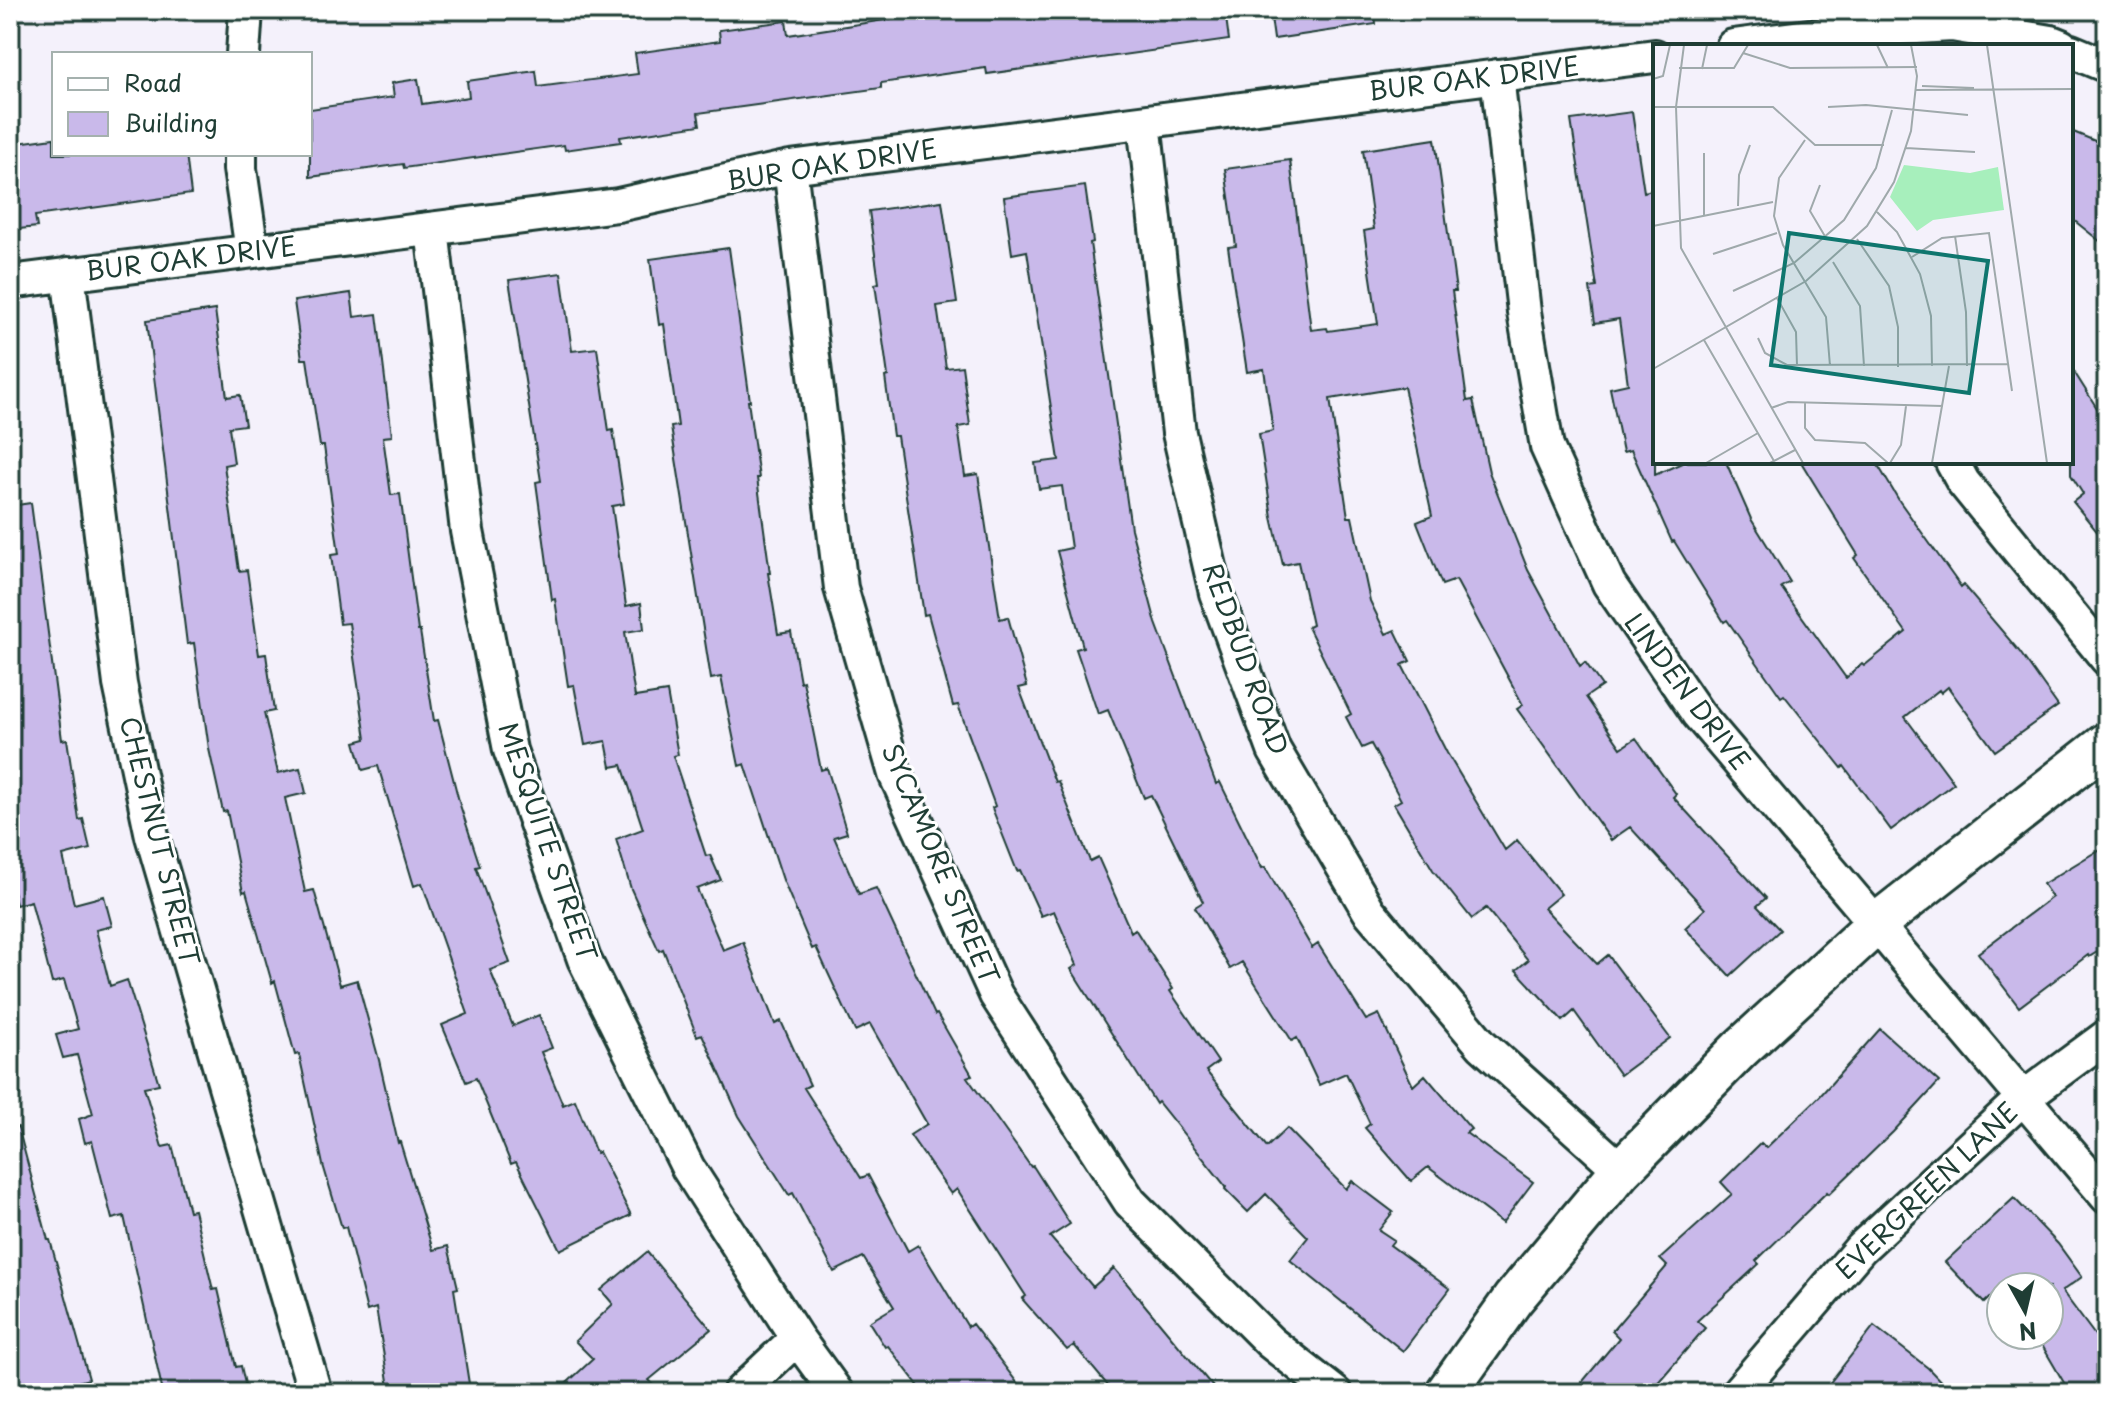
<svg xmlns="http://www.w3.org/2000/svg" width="2117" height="1403" font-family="'Playpen Sans',sans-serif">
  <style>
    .building { fill: #c9b9ea; stroke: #1f3d34; stroke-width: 2 }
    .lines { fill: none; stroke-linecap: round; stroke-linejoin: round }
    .minor-casing { stroke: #1f3d34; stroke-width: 38 }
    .tertiary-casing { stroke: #1f3d34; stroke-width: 46 }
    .minor { stroke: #fff; stroke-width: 32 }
    .tertiary { stroke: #fff; stroke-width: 40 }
    .labels { text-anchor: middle; stroke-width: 6; stroke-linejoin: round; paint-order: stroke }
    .street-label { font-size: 26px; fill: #1f3d34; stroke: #fff }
    .inset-road { fill: none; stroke: #9fa9ab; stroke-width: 2 }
    .view { fill: #0f766e; fill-opacity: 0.15; stroke: #0f766e; stroke-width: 4 }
    .inset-edge { fill: none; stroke: #1f3d34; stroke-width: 4 }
  </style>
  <rect width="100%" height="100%" fill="#f4f1fb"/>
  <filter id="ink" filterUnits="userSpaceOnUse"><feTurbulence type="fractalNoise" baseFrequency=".0125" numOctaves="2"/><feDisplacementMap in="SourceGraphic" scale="16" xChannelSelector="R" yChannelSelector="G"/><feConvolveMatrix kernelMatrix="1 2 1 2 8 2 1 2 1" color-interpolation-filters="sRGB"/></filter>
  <g filter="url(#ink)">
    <path class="building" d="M948,10h9l1,4 25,-4h242l4,30 -242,34 -1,-6 -105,15v5l-183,25 2,12 -80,12 1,5 -56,8 -1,-5 -160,23 -1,-4 -93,13v-68l84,-12 -2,-14 26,-4 4,25 47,-7 -2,-16 69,-10 2,16 100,-13 -3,-21 85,-12 -1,-11 67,-9 2,14z
      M1270,10h105l1,14 -102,15z
      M1632,112l12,80 8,-2 3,21v264l29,-13h42l25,57 39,63 -9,5 65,91 16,-14 2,2 42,-34 -52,-74 4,-3 -57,-93h75l24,40 61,85 2,-2 56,66 39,55 -63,45 -47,-64 -7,6 -2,-3 -34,27 49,66 -63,47 -47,-64 -2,2 -58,-73 -3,2 -54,-77 -3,2 -50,-81 -2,1 -41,-92 -8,2 -13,-64 18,-4 -9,-65 -24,4 -5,-35 7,-1 -26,-167z
      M2071,131l36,15v101l-36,-29z
      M54,138v16h132l5,40 -156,22 2,11 -27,3v-86z
      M1435,139l21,152h-4l15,110 6,-1 16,72 39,98 52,96 5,-4 17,24 -16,11 35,51 15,-10 40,56 -3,3 93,101 -9,8 23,24 -50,46 -45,-48 20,-19 -75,-82 -19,13 -94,-131 6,-4 -67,-125 -14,5 -25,-63 15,-6 -28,-129 -74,12 18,118h4l18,84 16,33 9,-4 15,31 -8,4 45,88 58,97 12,-10 44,54 -17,14 53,56 11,-9 62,83 -50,37 -46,-64 -11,10 -47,-51 12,-10 -42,-52 -14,11 -39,-49 -39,-66 7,-4 -30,-56 -9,4 -16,-31 5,-3 -43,-87 4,-2 -14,-63 -15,3 -11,-48 -13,-83 14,-3 -9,-62 -17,3 -19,-125 8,-1 -11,-77 65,-9 21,170 16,-2 1,3 50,-7 -14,-93 10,-2 -11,-79z
      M1085,186l8,56 -3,1 41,286 25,94 60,161 4,-2 42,86 3,-1 47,81 6,-4 48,76 13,-6 34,72 12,-11 46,54 -5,4 67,49 -31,41 -74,-56 -17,14 -46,-53 5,-4 -24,-51 -27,12 -22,-47 -5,3 -50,-79 -12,7 -35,-62 8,-5 -52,-107 -7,3 -36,-88 -10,4 -22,-65 7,-2 -26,-96 14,-3 -9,-62 -23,3 -4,-26 24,-3 -32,-209 -15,3 -8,-57z
      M942,201l15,102 -20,3 9,62 16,-2 8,59 -12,2 7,49 13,-2 22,145 8,-2 19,69 -8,2 36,94 3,-1 32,80 8,-4 33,75 4,-3 38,60 -3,2 48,71 -12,9 61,76 20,-19 59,61 6,-8 41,31 -14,18 15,10 -4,5 60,44 -47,62 -113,-91 18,-23 -42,-43 -18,18 -23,-23 1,-2 -68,-85 -2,2 -85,-135 6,-4 -23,-54 -13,5 -21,-46 -3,1 -25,-63 3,-2 -37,-101 -5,1 -25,-92 -4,1 -27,-179h-4l-8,-59 3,-1 -13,-92 4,-1 -10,-72z
      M729,248l21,153h-2l11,77h-2l13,95h-2l10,61 13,-2 9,50 3,-1 18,89 6,-2 20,65 -13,4 25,57 17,-6 59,127 2,-1 35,61 -5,2 64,90 2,-1 37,58 -20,13 43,50 21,-19 104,125h-104l-40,-48 -7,5 -45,-51 4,-3 -69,-107 -6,5 -41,-59 17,-11 -57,-100 -15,7 -39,-84 -4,2 -29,-69 -38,-116 -6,2 -18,-89 -10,2 -40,-252 7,-1 -14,-102 -5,1 -9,-66z
      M561,273l11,78 25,-3 12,83 4,-1 11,74 -12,2 14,100 15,-3 3,26 -19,3 10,65 32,-5 11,63 -5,1 33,100 4,-1 11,25 -24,9 26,61 20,-8 32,82 6,-3 29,64 -6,3 57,90 7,-3 40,76 10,-6 50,82 4,-3 53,69h-101l-36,-47 -3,1 -16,-25 25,-15 -31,-50 -29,15 -41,-79 -4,2 -50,-79 -37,-82 -5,2 -34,-87 -4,2 -28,-62 -15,-50 27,-10 -21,-64 -11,2 -5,-26 -21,4 -11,-60 -6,1 -13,-87 -3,1 -16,-118 5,-1 -32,-201z
      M351,293l3,24 23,-3 15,122 -9,1 8,58 9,-1 18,137h2l14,90 4,-1 22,85 20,61 -4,1 34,96 -20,7 23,56 26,-11 13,33 -11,4 22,53 12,-5 21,53 3,-1 32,63 -71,35 -44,-88 -5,2 -35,-86 -10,4 -24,-57 26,-11 -46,-131 -8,3 -36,-120 -15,4 -8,-28 11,-3 -17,-116 -9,1 -9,-69 8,-1 -15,-108h-4l-13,-87h-5l-8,-58z
      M215,310l12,87 13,-2 5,30 -16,2 5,36 -10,2 15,106 8,-1 12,85 7,-1 8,57 -10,2 14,60 22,-5 6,25 -21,5 20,94 9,-2 26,95 17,-5 22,80 19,83 2,-1 33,108 15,-4 10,42 -4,1 16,101 -20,3h-60l-14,-85 -9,3 -21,-84 -4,1 -19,-63 -24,-111 -4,1 -20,-74 -3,2 -26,-92 -3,1 -16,-81 -4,1 -14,-63 -15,-106 -7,1 -40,-324z
      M2071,367l36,57v120l-34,-42 10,-8 -12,-19z
      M31,503l31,237 5,-1 12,81 4,-1 7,30 -27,7 11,48 30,-8 8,30 -16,4 14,56 17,-6 32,104 -15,3 18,60 10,-2 17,66 5,-1 19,80 5,-1 18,78 5,-1 6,27h-84l-39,-177 -12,3 -20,-78 -7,2 -6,-24 14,-5 -16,-59 -14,3 -7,-23 22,-6 -14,-49 -12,3 -21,-82 -15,4 -6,-29v-370z
      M2107,845v101l-18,11 -1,-2 -69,52 -41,-54 74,-56 -9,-13z
      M1880,1029l59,53 -46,50 -64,62 -2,-2 -71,69 3,3 -62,57 8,7 -56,65h-76l46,-55 -7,-7 55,-65 -7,-7 72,-65 -11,-12 40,-39 5,5 54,-52z
      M18,1127l30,113h2l39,139 -52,14h-27v-265z
      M2014,1198l44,46 24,33 -20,14 35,47 10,-6v61h-37l-34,-58h13v-48h-48l-17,16 -39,-41z
      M647,1252l64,77 -62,51 12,13h-105l37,-34 -18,-18 38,-37 -12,-14z
      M1874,1326l54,42 24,25h-130z"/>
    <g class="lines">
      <defs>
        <path id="minor" d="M1733,46l114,-15 105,-6 99,17 10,4
          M2071,51l36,15
          M243,54l3,-44
          M1497,76l27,236 23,135 62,137 89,130 409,483
          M1144,122l35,311 37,160 58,157 95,161 113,134 139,125
          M240,154v15l12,82
          M790,167l51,421 54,186 101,221 134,207 140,140 65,51
          M432,229l35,302 43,219 74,209 104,209 109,170 40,55
          M68,274l52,410 32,152 163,557
          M10,282l608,-77 172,-38 865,-111
          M1952,462l11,20 144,177
          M739,1393l58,-55
          M1737,1393l124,-145 162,-150 84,-62"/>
        <path id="tertiary" d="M1446,1393l67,-94 108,-129 119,-121 135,-124 232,-182"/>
      </defs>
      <use href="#minor" class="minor-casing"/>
      <use href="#tertiary" class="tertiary-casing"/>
      <use href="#minor" class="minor"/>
      <use href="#tertiary" class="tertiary"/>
    </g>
  </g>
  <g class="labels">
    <g class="street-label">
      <text transform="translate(1474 79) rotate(-7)" y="9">BUR OAK DRIVE</text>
      <text transform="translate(832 165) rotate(-9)" y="9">BUR OAK DRIVE</text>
      <text transform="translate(191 259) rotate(-7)" y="9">BUR OAK DRIVE</text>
      <text transform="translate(1245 659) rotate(70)" y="9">REDBUD ROAD</text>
      <text transform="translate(1687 692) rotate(53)" y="9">LINDEN DRIVE</text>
      <text transform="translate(159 841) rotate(76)" y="9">CHESTNUT STREET</text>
      <text transform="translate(547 842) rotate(71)" y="9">MESQUITE STREET</text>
      <text transform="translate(940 864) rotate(67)" y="9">SYCAMORE STREET</text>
      <text transform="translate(1927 1191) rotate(-44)" y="9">EVERGREEN LANE</text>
    </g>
  </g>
  <g transform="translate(1653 44)">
    <rect width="420" height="420" fill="#f4f1fb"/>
    <path d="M251,121l66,8 28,-6 6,43 -71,10 -16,11 -27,-34z" fill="#a7efbc"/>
    <path class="inset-road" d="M31,1l-8,62 5,141 122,215M224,1l11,23M334,1l60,418M90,9l47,15 127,-1M26,24h55l14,-23M49,25l5,-24M0,35l10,-3 7,-31M269,42l52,2M262,46l158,-1M0,63h120l42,38h69M175,63l38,-2 102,10M152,96l-26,38 -5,38 9,29 43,72 4,49M253,104l69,4M51,109v63M167,141l-10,26 16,27M85,162l1,-31 11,-30M224,168l20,20 23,42 11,42 1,50M0,182l120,-24M302,192l11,76 1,54M204,195l32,47 9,41v40M60,210l64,-21M259,213l30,-19 47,-5 23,158M180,218l27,44 4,60M80,247l61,-28 50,-43 32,-52 16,-58M124,254l19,34 1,34M105,294l7,15 22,12 221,-1M51,296l70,121M0,325l153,-88 61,-55 27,-44 17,-51 6,-55 -6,-31M152,359v25l10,12 50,3 23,20M118,364l17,-6 155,4M53,419l52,-30M117,419l25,-13M237,419l11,-18 5,-39M279,419l17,-97"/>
    <path class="view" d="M136,189l199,28 -19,132 -198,-28z"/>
    <rect width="420" height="420" class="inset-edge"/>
  </g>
  <rect width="2117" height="1403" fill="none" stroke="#fff" stroke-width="40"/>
  <rect x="20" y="20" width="2077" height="1363" fill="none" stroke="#1f3d34" stroke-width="3" filter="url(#ink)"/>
  <rect x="52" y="52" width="260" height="104" fill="#ffffff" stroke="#a5b1ae" stroke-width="2"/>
  <rect x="68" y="78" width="40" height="12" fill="#ffffff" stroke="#a5b1ae" stroke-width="2"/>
  <text x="124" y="92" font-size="24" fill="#1f3d34">Road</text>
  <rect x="68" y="112" width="40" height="24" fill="#c9b9ea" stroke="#a5b1ae" stroke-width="2"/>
  <text x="124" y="132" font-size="24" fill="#1f3d34">Building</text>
  <g transform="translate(2025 1311) rotate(172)"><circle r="38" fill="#ffffff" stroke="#a5b1ae" stroke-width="2"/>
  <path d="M0-6L14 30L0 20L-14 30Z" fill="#1f3d34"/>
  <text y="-12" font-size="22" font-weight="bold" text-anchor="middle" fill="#1f3d34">N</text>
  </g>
</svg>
